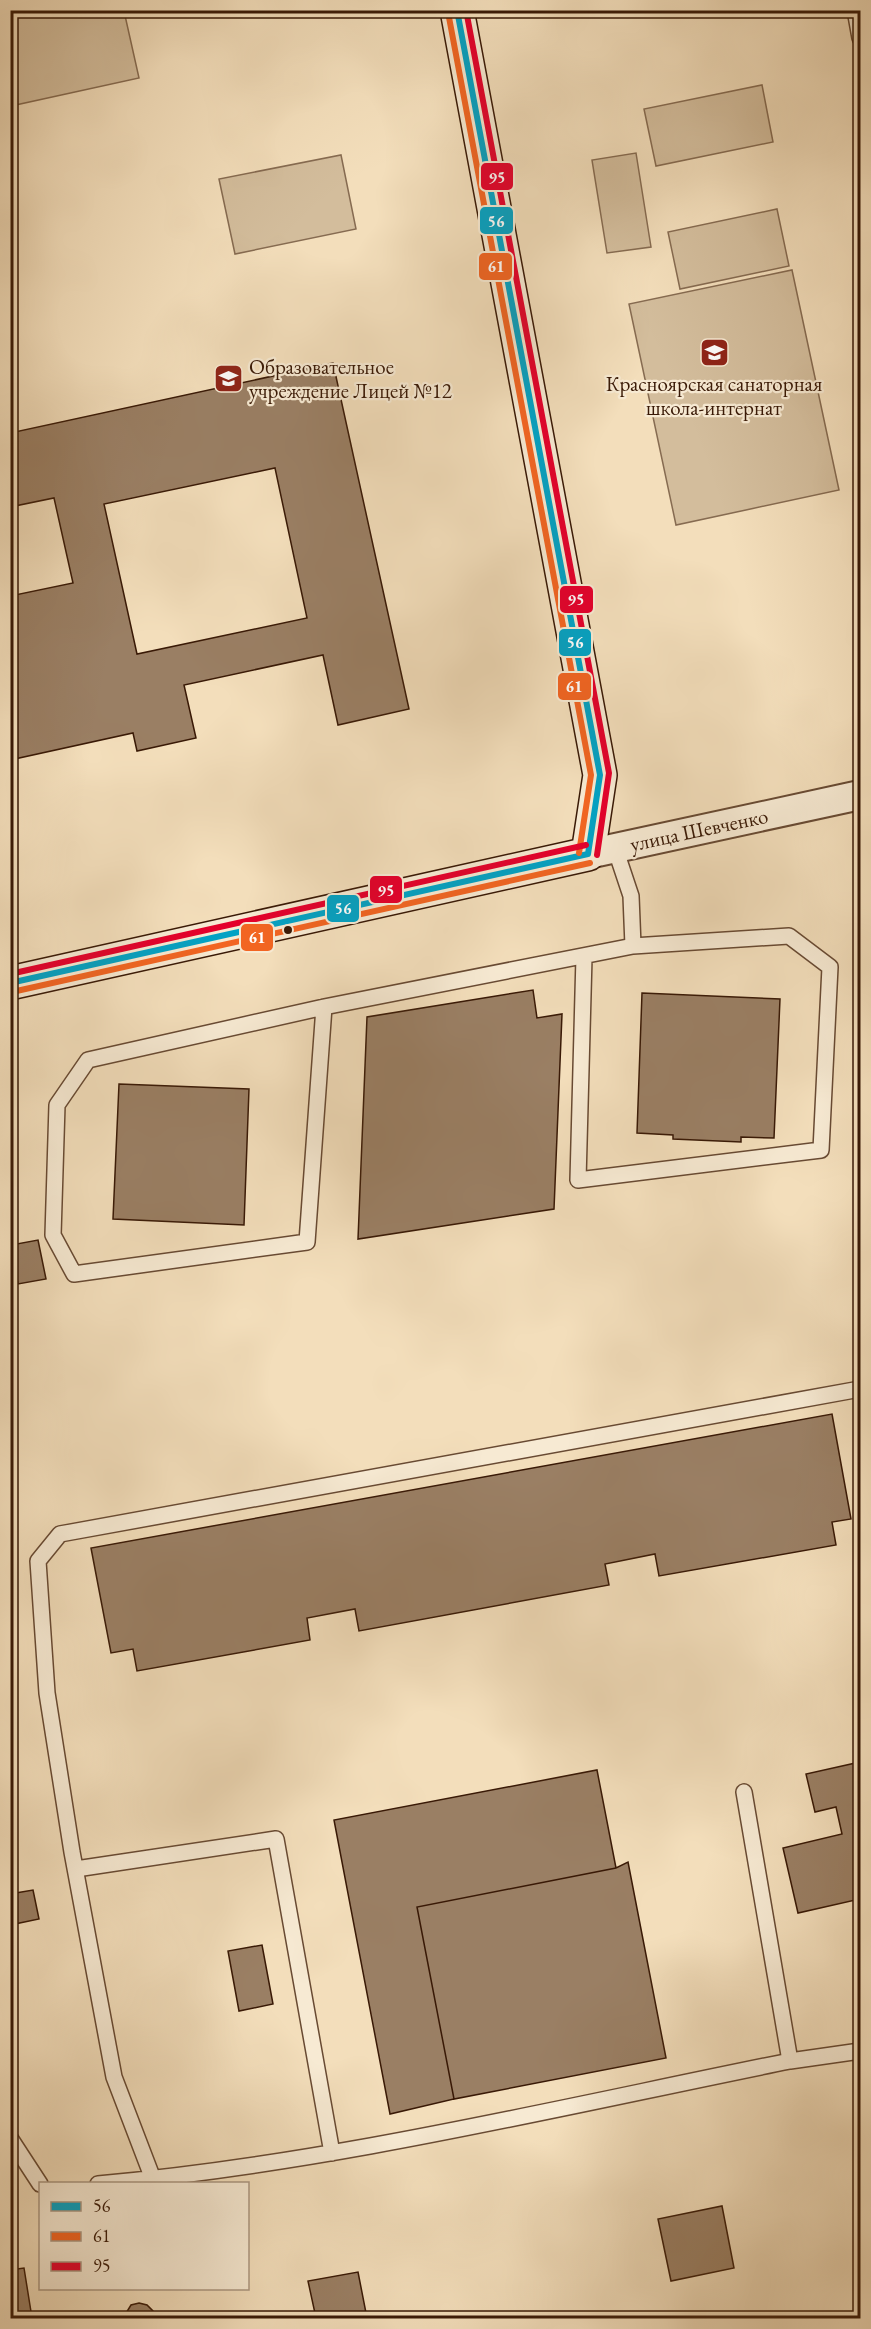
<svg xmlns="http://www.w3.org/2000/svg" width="871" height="2329" font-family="'EB Garamond',serif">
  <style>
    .green { fill: #d3bd9c; stroke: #866b51; stroke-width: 1.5 }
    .building { fill: #9a7f64; stroke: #391906; stroke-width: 1.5; fill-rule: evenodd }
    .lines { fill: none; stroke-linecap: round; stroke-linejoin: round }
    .lane-casing { stroke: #684a33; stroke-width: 18 }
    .street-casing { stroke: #684a33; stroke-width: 32 }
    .secondary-casing { stroke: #391906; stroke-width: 36 }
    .lane { stroke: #f7ead3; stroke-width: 15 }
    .street { stroke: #f7ead3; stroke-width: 28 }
    .secondary { stroke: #f7ead3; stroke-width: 33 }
    .bus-1-casing { stroke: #f7ead3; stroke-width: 10 }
    .bus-2-casing { stroke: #f7ead3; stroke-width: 10 }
    .bus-3-casing { stroke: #f7ead3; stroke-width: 10 }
    .bus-1 { stroke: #03a2c4; stroke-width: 6 }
    .bus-2 { stroke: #f26522; stroke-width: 6 }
    .bus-3 { stroke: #e4002b; stroke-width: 6 }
    .bus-dot { fill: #391906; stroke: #f7ead3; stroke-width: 2 }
    .labels { text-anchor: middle; stroke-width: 4.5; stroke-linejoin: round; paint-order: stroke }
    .poi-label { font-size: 21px; fill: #391906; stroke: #f7ead3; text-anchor: start }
    .street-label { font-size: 21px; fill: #391906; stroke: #f7ead3 }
    .line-badge { stroke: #f7ead3; stroke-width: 2 }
    .badge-label { font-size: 16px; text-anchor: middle; font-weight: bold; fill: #fff }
  </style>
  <rect width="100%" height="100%" fill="#f3debb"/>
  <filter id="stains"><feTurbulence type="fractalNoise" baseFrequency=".00333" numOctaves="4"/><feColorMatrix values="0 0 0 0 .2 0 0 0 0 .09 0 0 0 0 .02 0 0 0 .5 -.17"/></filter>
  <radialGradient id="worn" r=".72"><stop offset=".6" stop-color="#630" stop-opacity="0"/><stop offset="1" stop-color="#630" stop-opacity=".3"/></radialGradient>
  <path class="green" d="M10,11h114l15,67 -128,28z
    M762,85l11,57 -117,24 -12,-57z
    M636,153l15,94 -44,6 -15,-93z
    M341,155l15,74 -121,25 -16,-75z
    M777,209l12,57 -109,23 -12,-57z
    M792,270l47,220 -163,35 -47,-221z"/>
  <path class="building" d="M333,363l76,346 -71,16 -15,-70 -139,30 12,53 -59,13 -4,-18 -123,27v-164l63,-13 -19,-85 -44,9v-74zM275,468l32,150 -170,36 -33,-150z
    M533,990l4,28 25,-4 -8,195 -196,30 9,-222z
    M642,993l138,6 -6,139 -33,-1v5l-68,-3v-4l-36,-2z
    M119,1084l130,5 -5,136 -131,-6z
    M38,1240l8,39 -28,5 -7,-39z
    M832,1414l19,105 -19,3 4,23 -177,31 -4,-22 -50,10 4,21 -250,46 -4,-22 -48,9 3,22 -173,31 -4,-22 -22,4 -20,-105z
    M860,1762v137l-62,14 -15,-65 59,-14 -6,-27 -21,5 -9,-38z
    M597,1770l19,98 -199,39 37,192 -64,15 -56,-294z
    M628,1862l38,196 -212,41 -37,-192 199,-39z
    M33,1890l6,29 -29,6v-31z
    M262,1945l11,59 -34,7 -11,-60z
    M722,2206l12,62 -63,13 -13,-62z
    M24,2268l8,50h-22v-48z
    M358,2272l9,46h-51l-8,-37z
    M139,2303l8,2 6,6 2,7h-32l8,-13z"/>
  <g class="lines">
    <defs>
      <path id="lane" d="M855,10l5,28
        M615,848l16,48 2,50
        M324,1007l-17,235 -233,32 -21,-39 4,-130 31,-45 236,-53 309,-61 156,-10 41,31 -9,183 -243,30 6,-223
        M744,1792l46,269
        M76,1869l200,-30 56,314
        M10,2138l30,46
        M153,2179l-39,-102 -42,-225 -25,-159 -9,-132 22,-27 800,-145
        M98,2184c233,-21 463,-77 692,-123l70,-10"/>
      <path id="street" d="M588,854l272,-59"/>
      <path id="secondary" d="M10,983l578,-129 12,-79 -143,-765"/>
    </defs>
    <use href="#lane" class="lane-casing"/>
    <use href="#street" class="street-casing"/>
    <use href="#secondary" class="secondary-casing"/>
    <use href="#lane" class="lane"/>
    <use href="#street" class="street"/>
    <use href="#secondary" class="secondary"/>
    <defs>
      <path id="bus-1" d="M457,10l143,765 -12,79
        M10,983l578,-129"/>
      <path id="bus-2" d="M448,12l143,763 -12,78
        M12,992l578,-129"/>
      <path id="bus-3" d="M466,10l143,763 -12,82
        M10,974l576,-129"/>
    </defs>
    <use href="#bus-1" class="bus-1-casing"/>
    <use href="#bus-2" class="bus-2-casing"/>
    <use href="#bus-3" class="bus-3-casing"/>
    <use href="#bus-1" class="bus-1"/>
    <use href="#bus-2" class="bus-2"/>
    <use href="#bus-3" class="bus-3"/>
  </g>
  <defs>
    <symbol id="school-square" viewBox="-11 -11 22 22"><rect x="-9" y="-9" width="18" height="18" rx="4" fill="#8f2418" stroke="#f7ead3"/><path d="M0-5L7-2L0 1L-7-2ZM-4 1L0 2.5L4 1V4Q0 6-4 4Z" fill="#fff"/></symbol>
  </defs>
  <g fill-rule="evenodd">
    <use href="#school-square" x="698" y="336" width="33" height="33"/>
    <use href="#school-square" x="212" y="362" width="33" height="33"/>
  </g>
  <circle class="bus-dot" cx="288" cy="930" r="5"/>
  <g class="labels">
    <g class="poi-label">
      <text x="249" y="374">Образовательное<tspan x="249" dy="24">учреждение Лицей №12</tspan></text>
      <text x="714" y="391" text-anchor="middle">Красноярская санаторная<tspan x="714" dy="24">школа-интернат</tspan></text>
    </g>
    <g class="street-label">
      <text transform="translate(699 830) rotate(-12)" y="7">улица Шевченко</text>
    </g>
  </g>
  <g class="line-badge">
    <rect x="480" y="162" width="34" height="29" rx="6" fill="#e4002b"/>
    <rect x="479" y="206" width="35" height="29" rx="6" fill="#03a2c4"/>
    <rect x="478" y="252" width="35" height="29" rx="6" fill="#f26522"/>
    <rect x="559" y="585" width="35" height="29" rx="6" fill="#e4002b"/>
    <rect x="558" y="628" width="34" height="29" rx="6" fill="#03a2c4"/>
    <rect x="557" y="672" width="35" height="29" rx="6" fill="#f26522"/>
    <rect x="369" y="875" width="34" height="29" rx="6" fill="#e4002b"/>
    <rect x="326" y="894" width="34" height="29" rx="6" fill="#03a2c4"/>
    <rect x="240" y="923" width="34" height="29" rx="6" fill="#f26522"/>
  </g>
  <g class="badge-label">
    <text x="497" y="183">95</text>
    <text x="496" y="227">56</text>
    <text x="496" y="272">61</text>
    <text x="576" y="605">95</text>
    <text x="575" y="648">56</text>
    <text x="574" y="692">61</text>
    <text x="386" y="896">95</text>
    <text x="343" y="914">56</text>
    <text x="257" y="943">61</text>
  </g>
  <rect width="871" height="2329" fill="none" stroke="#f3debb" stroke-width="36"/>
  <rect x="12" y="12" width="847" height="2305" fill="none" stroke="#391906" stroke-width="3"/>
  <rect x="18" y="18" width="835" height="2293" fill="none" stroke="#391906" stroke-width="1.5"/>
  <rect x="39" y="2182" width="210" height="108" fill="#f7ead3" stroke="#ab9681" stroke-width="1.5"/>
  <rect x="51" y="2202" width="30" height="9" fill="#03a2c4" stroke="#ab9681" stroke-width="1.5"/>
  <text x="93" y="2212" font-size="18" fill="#391906">56</text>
  <rect x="51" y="2232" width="30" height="9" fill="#f26522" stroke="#ab9681" stroke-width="1.5"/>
  <text x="93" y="2242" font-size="18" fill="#391906">61</text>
  <rect x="51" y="2262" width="30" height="9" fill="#e4002b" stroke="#ab9681" stroke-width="1.5"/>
  <text x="93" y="2272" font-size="18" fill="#391906">95</text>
  <rect width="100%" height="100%" filter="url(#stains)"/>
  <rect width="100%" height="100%" fill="url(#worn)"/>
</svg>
